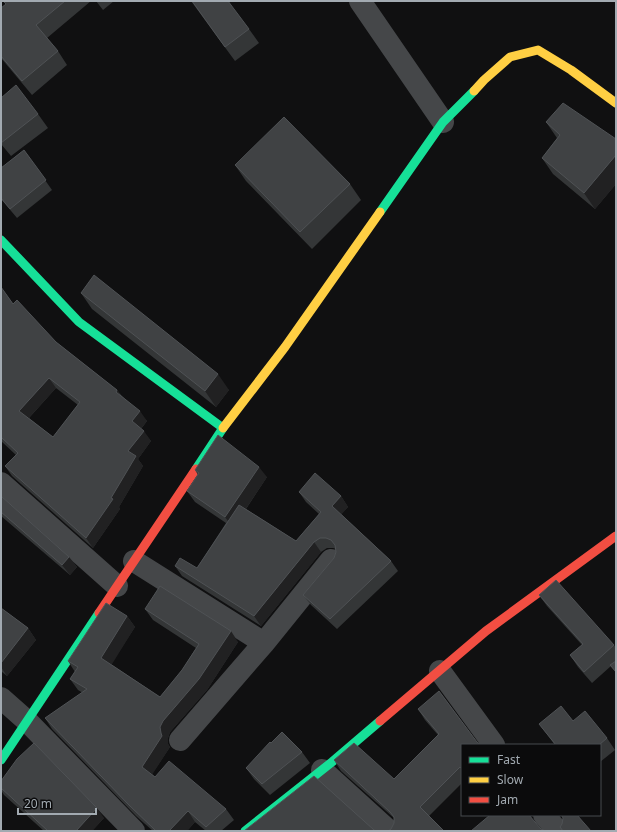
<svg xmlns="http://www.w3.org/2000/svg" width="617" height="832" font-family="'Noto Sans',sans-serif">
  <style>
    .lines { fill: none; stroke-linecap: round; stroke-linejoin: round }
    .street { stroke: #454749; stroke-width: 22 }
    .fast { stroke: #16e098; stroke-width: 9 }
    .slow { stroke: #ffcf43; stroke-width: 9 }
    .jam { stroke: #f24e42; stroke-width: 9 }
    .wall { fill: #343637; fill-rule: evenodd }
    .shaded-wall { fill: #212122 }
    .building { fill: #404244; stroke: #4f5255; fill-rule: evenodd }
  </style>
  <rect width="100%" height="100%" fill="#101011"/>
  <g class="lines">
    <path class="street" d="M360,1l83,121
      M1,483l116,103
      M134,561l130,82
      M440,671l54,74
      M1,698l26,23 107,110
      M180,740l84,-97 67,-83
      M322,770l67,61
      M544,815l14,16"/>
    <path class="fast" d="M380,212l63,-90 31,-31
      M1,240l78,82 144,106 -27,41
      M1,760l98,-147
      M245,831l87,-69 48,-41"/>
    <path class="slow" d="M474,91l10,-11 26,-23 28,-7 33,20 45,33
      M223,428l62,-81 95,-135"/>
    <path class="jam" d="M99,613l97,-144
      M380,721l106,-90 130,-95"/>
  </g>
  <path class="wall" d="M5,1h86l-44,37 11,13 9,14 -35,30 -31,-37v-50l5,-4z
    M96,1h18l-11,9z
    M191,1l58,28 10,14 -24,18z
    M1,98l37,16 10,14 -37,28 -10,-12z
    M546,122l70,17v45l-21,25 -42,-35 -11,-16 15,-20z
    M24,150l28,40 -35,28 -16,-19v-31z
    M235,165l115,19 11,16 -49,49 -66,-68z
    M1,287l12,17 43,38 61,48 5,6 25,25 -6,8 10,12 -13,18 5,7 -24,41 1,2 -27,39 -81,-72 -7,-10 11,-11 -15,-14zM56,388l22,17 -25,32 -24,-19z
    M81,293l148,97 -13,17 -124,-98z
    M195,470l72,7 -21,32 50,32 23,-27 -13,-12 -7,-10 42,4 7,11 -7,7 50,47 7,10 -61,58 -26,-24 -8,-10 31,-37 2,-6v-3l-3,-1h-6l-6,4 -60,74 -79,-50 -7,-10 22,2 29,-45 -31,-21 -8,-11 11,-16z
    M1,496l68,61 8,10 -7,8 -69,-59z
    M539,595l75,50 2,3v25l-5,-7 -19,17 -14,-16 -8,-12 12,-10 -35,-39z
    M1,608l27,20 8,12 -29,36 -5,-4 -1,1z
    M145,609l93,33 -31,48 -37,42 -2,6v6l2,3 -18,27 3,3 71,32 8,11 -13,11h-15l-11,-9 -8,9h-34l-17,-15 -84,-87 -7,-11 38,-25 -5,-3 -8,-11 5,-7 -7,-11 59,-45 8,11 -24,37 49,33 22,-27 14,-22 -43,-28z
    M418,709l44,36v38l-33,33 -38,13 3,-6v-5l-53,-47 -7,-11 60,19 44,-44 -13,-15z
    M573,721l34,17 8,12 -15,12v-17h-45l-16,-21z
    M271,743l31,9 8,11 -40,32 -16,-16 -8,-11z
    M1,781l103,37 -12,13h-48l-40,-36 -3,-5z"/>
  <path class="shaded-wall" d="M616,155v29l-21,25 -11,-16z
    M218,374l11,16 -13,17 -11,-16z
    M49,378l7,10 -30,33 -7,-10z
    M117,390l7,10 -8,-8z
    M140,411l7,10 -8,10 -7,-10z
    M144,431l7,10 -13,18 5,7 -24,41 1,2 -27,39 -7,-10 25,-40 17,-47z
    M259,467l8,10 -34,51 -8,-11z
    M341,496l7,11 -8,9 -8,-10z
    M314,542l7,10 -60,74 -7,-10z
    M69,557l8,10 -7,8 -8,-10z
    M127,616l8,11 -26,42 -8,-11z
    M28,628l8,12 -29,36 -6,-9v-4z
    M231,631l7,11 -31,48 -37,42 -2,6v6l2,3 -20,31 -8,-11 19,-34 -1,-6 3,-6z
    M97,808l7,10 -12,13h-16z
    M188,811l7,11 -8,9h-18z"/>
  <path class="building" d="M5,1h60l-29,24 22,26 -36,30 -21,-25v-48l5,-4 -2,-2z
    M192,1h36l21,28 -24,18z
    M16,85l22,29 -37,29v-45z
    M563,103l53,36v16l-32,38 -42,-35 18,-23 -14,-13z
    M284,117l66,67 -50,48 -65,-67z
    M24,150l22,30 -36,29 -9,-11v-30z
    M94,275l124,99 -13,17 -124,-98z
    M1,287l12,17 4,-4 39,42 61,48 -1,2 24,19 -8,10 12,10 -16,20 8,5 -25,42 2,1 -27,39 -81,-72 13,-13 -17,-16zM49,378l31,24 -27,35 -34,-26z
    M218,435l41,32 -34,50 -38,-26 12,-18 -4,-3z
    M315,473l26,23 -9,10 59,55 -61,58 -27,-24 31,-37 2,-6 -1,-7 -4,-5 -5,-2h-6l-6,4 -60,74 -79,-50 5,-8 17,10 42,-63 57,36 25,-29 -22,-20z
    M1,496l68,61 -7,8 -61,-53z
    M556,580l58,65 -30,27 -14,-17 13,-11 -44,-49z
    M160,586l71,45 -32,48 -36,42 -3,6 1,6 1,3 -20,31 13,10 14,-16 57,48 -20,18 -18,-16 -19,20h-13l-27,-26 -84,-87 42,-29 -17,-10 8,-12 -10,-6 38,-58 21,13 -26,42 59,39 22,-27 17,-26 -54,-35z
    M1,608l27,20 -27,35z
    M616,661v11l-6,-7z
    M439,691l38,51 4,3h-19v24l-2,-2 -40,40 24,24h-56l3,-2 3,-6v-6l-4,-5 -56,-52 20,-17 40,36 45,-45 -21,-25z
    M561,706l12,15 12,-10 22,27 -8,7h-43l-17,-21z
    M282,732l20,20 -40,32 -16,-16 24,-26 1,1z
    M34,743l63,65 -21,23h-28l-47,-43v-7l16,-22z
    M314,776l60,54 2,1h-132z
    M490,815h39l12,14 4,2h-74z
    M563,815h14l14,16h-28l-3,-4 2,-3 1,-6 -1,-2z"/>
  <rect width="617" height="832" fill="none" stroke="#a2aab1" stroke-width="4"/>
  <rect x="461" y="744" width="140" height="72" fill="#0b0b0c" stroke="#474b4e"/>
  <rect x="469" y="757" width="20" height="6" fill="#16e098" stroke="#474b4e"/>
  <text x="497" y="764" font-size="12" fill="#a2aab1">Fast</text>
  <rect x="469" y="777" width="20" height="6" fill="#ffcf43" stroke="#474b4e"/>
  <text x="497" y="784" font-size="12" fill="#a2aab1">Slow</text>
  <rect x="469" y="797" width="20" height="6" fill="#f24e42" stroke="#474b4e"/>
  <text x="497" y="804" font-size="12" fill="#a2aab1">Jam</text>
  <path d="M18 808v6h78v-6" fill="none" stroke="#a2aab1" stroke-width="2"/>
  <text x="24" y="808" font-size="12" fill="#a2aab1" stroke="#0b0b0c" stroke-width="3" paint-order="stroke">20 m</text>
</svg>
